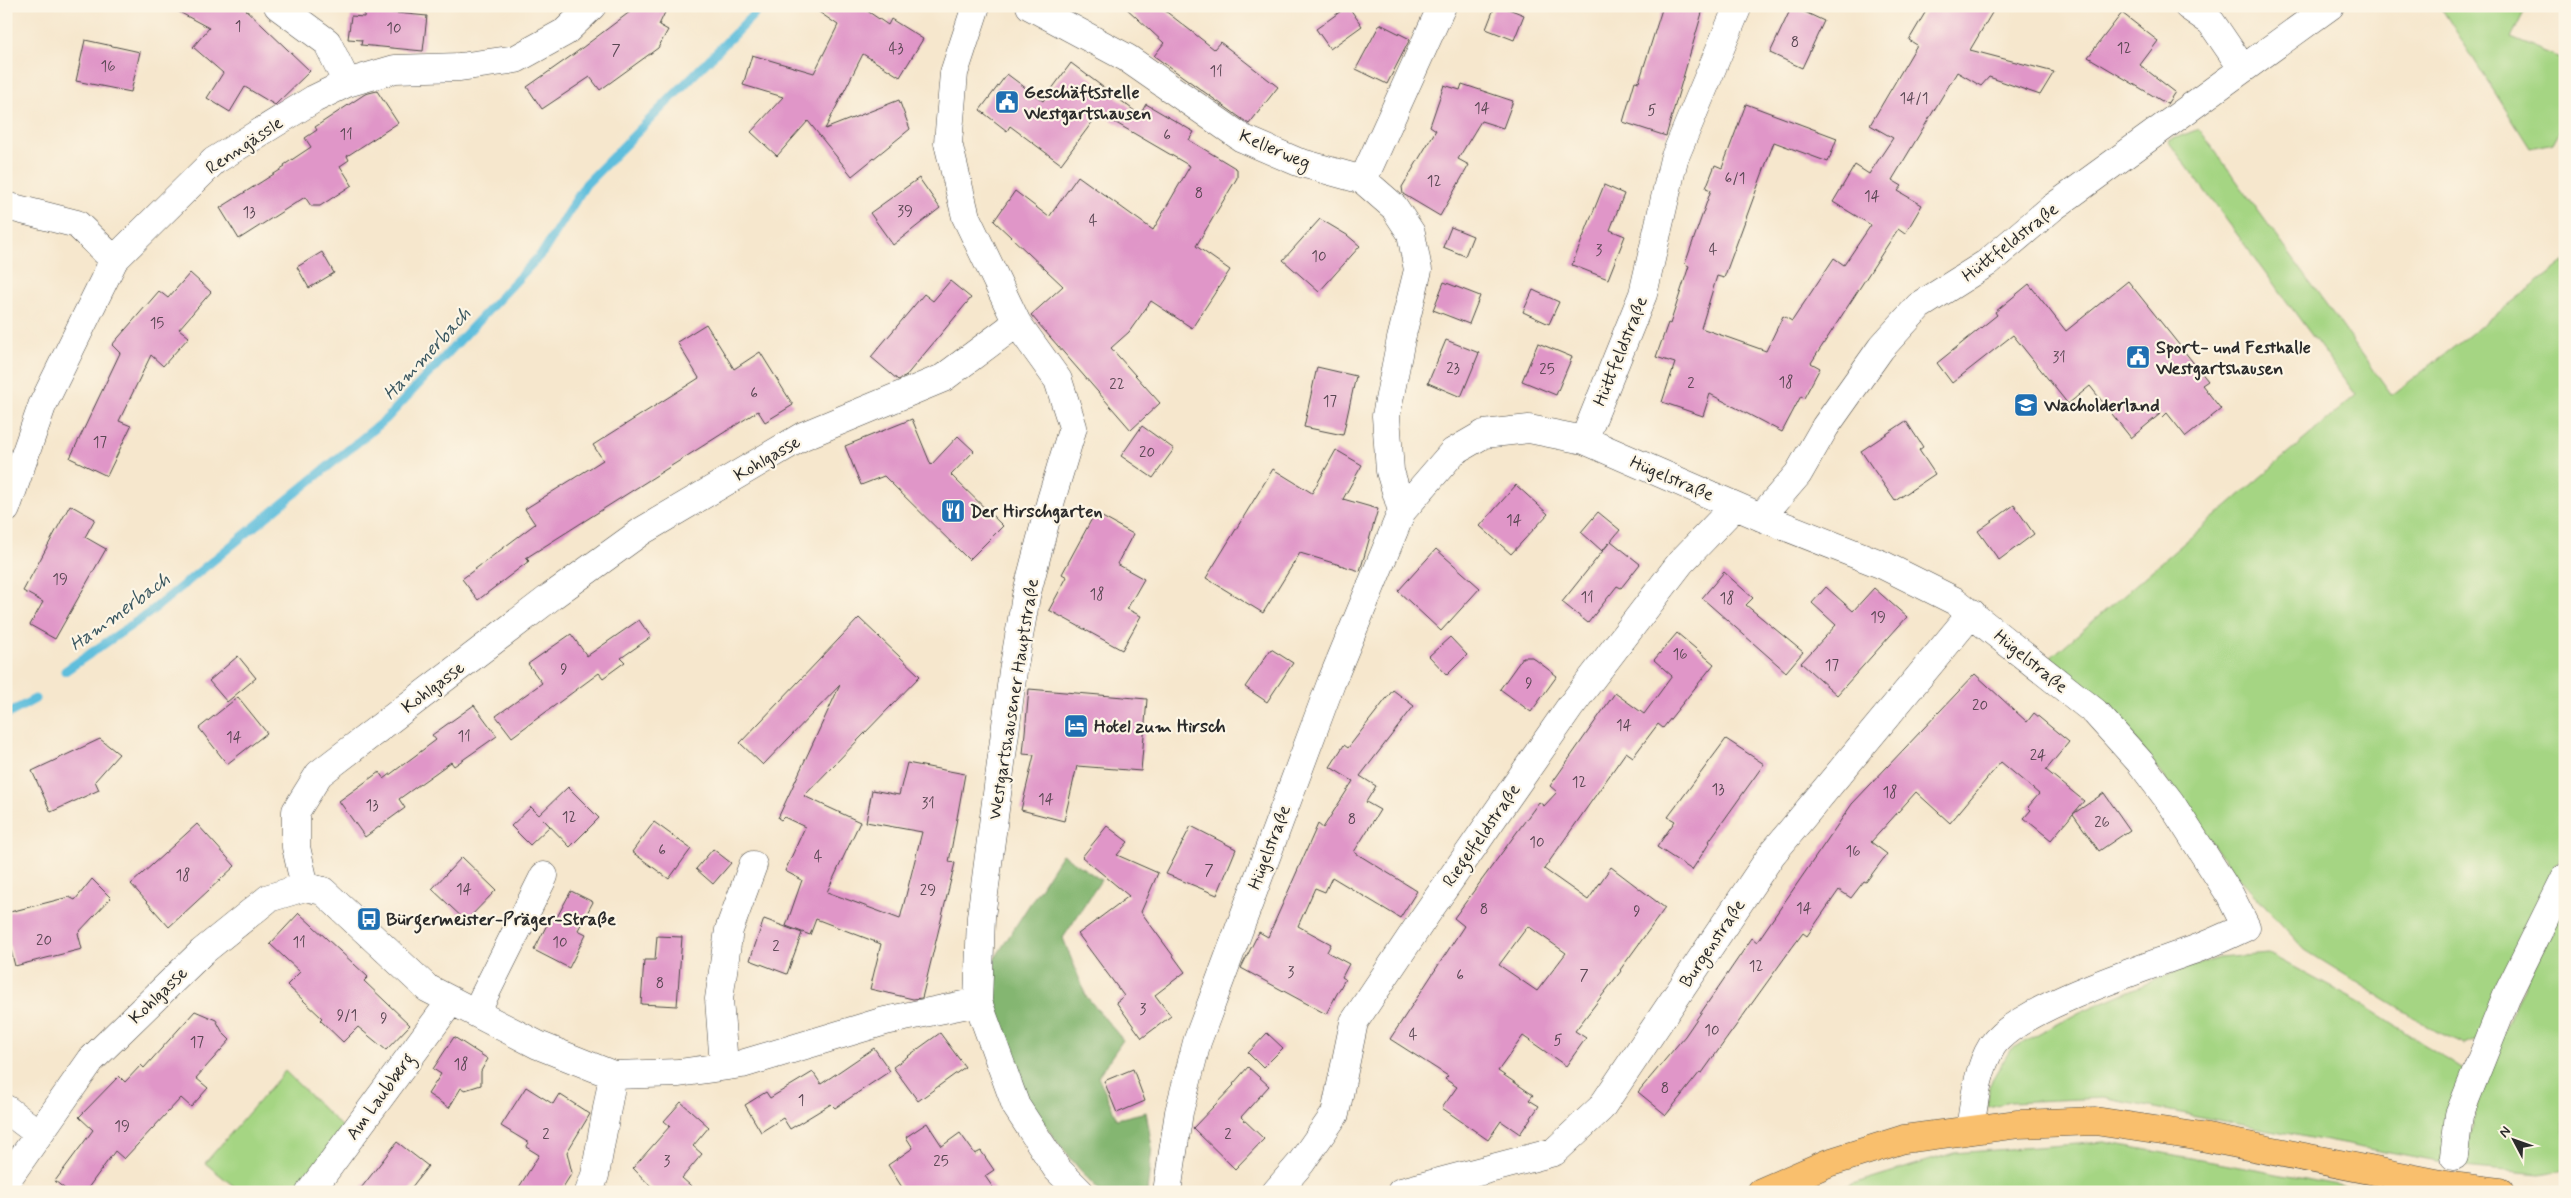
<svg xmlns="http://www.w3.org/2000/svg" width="2571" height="1198" font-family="Mynerve,sans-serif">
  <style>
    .green { fill: #a5d583; stroke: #688057 }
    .forest { fill: #84b671; stroke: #58704e }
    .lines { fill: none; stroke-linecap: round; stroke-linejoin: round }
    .stream { stroke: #5ebedc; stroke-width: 9 }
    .building { fill: #e096c8; fill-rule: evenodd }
    .minor-casing { stroke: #494743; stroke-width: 29 }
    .major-casing { stroke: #494743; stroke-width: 29 }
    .minor { stroke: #fff; stroke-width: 28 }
    .major { stroke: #f9bf6d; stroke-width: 28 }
    .labels { text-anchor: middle; stroke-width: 4.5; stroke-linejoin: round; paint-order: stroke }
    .number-label { font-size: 15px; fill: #584652 }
    .poi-label { font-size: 18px; font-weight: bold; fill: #2b2b2b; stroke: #fcf5e5; text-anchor: start }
    .street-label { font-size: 18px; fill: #2b2b2b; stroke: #fcf5e5 }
    .water-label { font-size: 19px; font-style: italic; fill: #3a5760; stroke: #fcf5e5 }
  </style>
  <rect width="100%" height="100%" fill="#fcf5e5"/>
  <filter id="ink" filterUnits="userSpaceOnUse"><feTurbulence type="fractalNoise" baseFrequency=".02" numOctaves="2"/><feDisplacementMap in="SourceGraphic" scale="10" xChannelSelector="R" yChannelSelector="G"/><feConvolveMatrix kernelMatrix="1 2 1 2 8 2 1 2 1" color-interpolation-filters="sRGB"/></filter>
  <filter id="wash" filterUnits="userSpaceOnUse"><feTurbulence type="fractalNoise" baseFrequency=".0096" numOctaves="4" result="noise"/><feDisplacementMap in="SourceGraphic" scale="20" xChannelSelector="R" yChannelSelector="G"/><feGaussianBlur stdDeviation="1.12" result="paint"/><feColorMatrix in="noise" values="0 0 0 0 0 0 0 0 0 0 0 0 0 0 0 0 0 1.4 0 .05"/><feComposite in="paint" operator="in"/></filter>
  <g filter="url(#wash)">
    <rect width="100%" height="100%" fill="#f6e7cd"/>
    <path class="green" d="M2440,6h87l-16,32 54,22v61l-12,22 -23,5z
      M2199,129l193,266 173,-134v591l-10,14 -74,172 -16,7 -26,-12 -134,-83 -70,-76 -114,-154 -72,-61 307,-264 -188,-254z
      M2565,900v270l-25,4 -75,-7c9,-92 62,-184 100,-267z
      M2269,954l91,49 108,70 -18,48 -8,42 -339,-65 -93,4 -22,5 1,-21 21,-36 70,-38 89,-38 49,-16z
      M285,1071l58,57 -45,64h-57l-36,-29z
      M2104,1142l271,50h-549l128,-39z"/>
    <path class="forest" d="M1062,854l39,26 -38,58 23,58 37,44 -25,36 19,43 29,-7 6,35 -5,45h-46c-36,-36 -75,-87 -93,-136 -10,-26 -14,-62 -18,-90z"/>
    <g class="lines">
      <path class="stream" d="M65,671l84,-58 237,-194 157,-167 43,-68 176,-178
        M6,715l29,-16"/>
    </g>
    <g id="blocks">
      <path class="building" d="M168,6h74l68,65 -35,34 -30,-18 -15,25 -23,-14 16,-25 -30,-26 16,-19z
        M634,6h34l-9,19 9,5 -10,18 -58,42 -10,-13 -48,32 -15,-22 47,-33 57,-43z
        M810,6h50l28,19 3,-6 32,20 -23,38 -37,-23 -38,75 74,-29 11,29 -58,47 -44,-55 -31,35 -26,-24 32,-35 -40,-12 9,-30 62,18 24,-48z
        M1124,6h35l55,43 6,-7 58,45 -29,37 -95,-68 10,-13z
        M1348,6l14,20 -32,23 -14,-20z
        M1495,6h6l23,9 -10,25 -28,-11z
        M1663,6h41l-38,130 -43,-14 12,-41 4,1z
        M1792,6l32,15 -22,47 -32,-15z
        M1929,6h67l-26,44 84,22 -14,23 -51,-18 -8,9 -24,-14 -65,108 10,6 -4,5 24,14 -17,29 -7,-5 -87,134 9,5 -16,30 -3,-2 -19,36 -72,-38 -7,22 -41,-14 13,-39 -19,-6 12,-34 2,1 19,-58 -4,-2 26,-74 -5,-2 9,-23 7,3 24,-64 91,34 -9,24 -54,-20 -50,136 -7,-2 -16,52 65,23 17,-35 9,5 42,-63 10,7 27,-40 -38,-23 22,-37 14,9 24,-36 -23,-13 47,-80 -8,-5z
        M365,10l62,6 -4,35 -62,-6 1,-5 -14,-1 3,-23 13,1z
        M2122,13l36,28 -18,24 35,27 -8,12 -79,-47z
        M1380,24l30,15 -23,45 -31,-15z
        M85,40l55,12 -9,40 -55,-11z
        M1071,63l69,52 6,-11 48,28 -5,8 48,29v9l-41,68 34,24 -38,58 -41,-27 -22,31 -18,16 49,55 -29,27 -100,-115 32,-29 -69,-65 21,-30 34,26 29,-41 75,54 37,-64 -91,-53 -38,51 -51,-38 -3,5 -27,-21 27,-36 36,27z
        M1462,84l51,17 -10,27 -22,-7 -23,38 11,6 -29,51 -37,-22 -1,-7 34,-57 -6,-4 14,-41 16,5z
        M377,91l21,32 -51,33 2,4 -9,6 12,19 -32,21h-9l-6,-9 -66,42 -19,-31 65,-41 -1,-2 27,-18 -6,-9 12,-8 -2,-3 50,-33z
        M919,178l21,30 -47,37 -23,-32z
        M1604,185l20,9 -14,36 15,6 -17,43 -36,-14z
        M1320,219l27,16 13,11 -41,46 -36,-32z
        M1451,227l22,9 -8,20 -22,-9z
        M322,252l12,21 -25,15 -12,-21z
        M190,273l21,19 -32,37 10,8 -26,29 -12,-11 -32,66 12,5 -24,50 -37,-18 50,-105 -8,-8 47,-54 9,7z
        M950,281l21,17 -66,79 -7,3 -27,-23 53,-63 9,7z
        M2128,281l80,100 -6,4 19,24 -35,28 -19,-24 -4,4 -3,-3 -29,24 -41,-52 -22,18 -55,-69 -61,48 -15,-20 60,-48 -2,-3 34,-28 37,47z
        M1444,282l36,14 -11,28 -36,-14z
        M1533,290l26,12 -10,22 -26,-12z
        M706,324l28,45 26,-17 33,53 -28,17 -7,-11 -232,147 3,3 -51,39 -16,-21 73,-55 -10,-15 78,-49 -10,-15 106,-67 -22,-36z
        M1446,340l33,13 -18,44 -33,-14z
        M1538,343l34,14 -16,38 -34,-14z
        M1317,367l39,9 -13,59 -39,-8z
        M912,419l19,46 27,-29 16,15 -23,24 52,51 -34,34 -85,-84 -23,9 -16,-39z
        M1906,421l17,26 -4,3 16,24 -40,27 -34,-50z
        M1142,426l32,23 -21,29 -32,-22z
        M1336,450l26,15 -19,34 35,10 -18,62 -60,-18 -37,60 -57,-35 67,-109 39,24z
        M1516,485l32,29 -37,40 -31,-28z
        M70,505l25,14 -10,18 21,12 -51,90 -25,-14 13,-23 -20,-11z
        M2014,505l20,29 -35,26 -21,-29z
        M1598,512l22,18 -9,11 29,23 -19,24 -4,-2 -29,37 -26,-21 48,-60 -8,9 -21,-19z
        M1095,513l38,21 -16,30 27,15 -17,30 14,7 -19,34 -73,-40 18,-33 -5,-3z
        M1436,549l44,39 -39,43 -43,-40z
        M1724,572l29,26 -7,7 57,47 -17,20 -84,-74z
        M1826,587l27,24 21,-23 33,29 -70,78 -36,-32 35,-38 -24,-22z
        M859,618l61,58 -116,120 56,26 -33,70 73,27 22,-87 -56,-10 6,-32 27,5 8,-32 58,11 -16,88 6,1 -33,135 -9,1 -43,-10 11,-45 -65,-25 -6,16 -24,-9 16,-46 -17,-9 20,-44 -21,-10 -3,3 -3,-2 62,-133 -77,80 -23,-22z
        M639,620l12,17 -30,21 4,4 -22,16 -4,-5 -87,64 -16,-21 46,-33 -14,-19 43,-30 16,22z
        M1677,633l37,31 -51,64 -5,-4 -25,33 -7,-5 -82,117 44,31 23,-33 54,41 -45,62 1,1 -46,60 11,7 -20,28 -43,-30 -25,35 35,24 -4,5 10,6 -19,28 -19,-13 -13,19 -46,-32 15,-21 -12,-8 3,-3 -58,-37 74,-113 -10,-8 85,-116 5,4 13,-14 -7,-6 65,-93 29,21 28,-38 -18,-16zM1528,926l38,27 -29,38 -38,-26z
        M1450,637l17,18 -20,20 -18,-19z
        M1271,649l22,14 -26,39 -22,-15z
        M238,656l18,22 -29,24 -18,-21z
        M1523,657h9l25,19 -26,36 -31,-23z
        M1975,674l52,48 7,-9 35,29 -23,28 38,31 -33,39 -27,-22 7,-8 -3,-3 11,-13 -38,-32 -51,61 -34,-31 -45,50 16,12 -21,28 -2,-1 -13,17 -12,-8 -32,46 -4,-3 -12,16 -89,124 -2,-1 -34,43 -28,-23 47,-56 67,-98 5,4 95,-138z
        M1029,689l118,10 -6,72 -64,-5 -13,55 -43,-11 13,-55 -11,-1z
        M1393,690l21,16 -54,70 16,10 -10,16 14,8 -26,42 63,39 -17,27 -68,-41 -7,15 -10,-4 -17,38 33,18 -4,8 22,12 -7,13 3,2 -19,35 -85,-46 18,-36 9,5 50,-113 5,4 30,-47 -23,-14 14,-22 4,3z
        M238,697l29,36 -40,31 -28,-36z
        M474,705l23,31 -43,30 -3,-4 -52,37 6,9 -40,29 -26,-36 40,-29 5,7 52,-39 -4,-5z
        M100,739l19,15 -24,27 4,9 -48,22 -19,-41z
        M1726,739l38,25 -55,77 1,1 -18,28 -35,-23 18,-26 -7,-4z
        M568,787l31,31 -29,29 -27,-28 7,7 -20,19 -19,-19 20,-19 8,8z
        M2104,793l26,37 -31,21 -26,-37z
        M654,822l37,27 -22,30 -37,-27z
        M197,824l38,42 -66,61 -38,-43z
        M1107,826l21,16 -11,13 41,18 -17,39 44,60 -30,23 16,21 -29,22 -26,-36 8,-6 -46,-62 51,-38 -47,-39z
        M1191,826l45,23 -19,46 -51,-21z
        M713,849l18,14 -18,21 -17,-15z
        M462,857l34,33 -30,31 -34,-32z
        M92,879l19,19 -33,35 4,16 -67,17 -9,-35v-18l63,-16 6,3z
        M571,891l22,11 -15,28 8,4 -17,34 -35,-18 17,-33 5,2z
        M299,913l69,64 -4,4 46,44 -24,25 -28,-23 -15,15 -23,-22 2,-2 -35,-33 13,-13 -30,-28z
        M764,919l38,14 -15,41 -37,-14z
        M657,936l25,1 -5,69 -36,-2 3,-44h11z
        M195,1011l21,9 7,13 7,7 -34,38 12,10 -17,19 -10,-9 -57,61 -9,-8 -30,41h-16l-14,-11 38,-51 -14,-13 40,-41 6,6 16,-17 3,3z
        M940,1033l25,34 -47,34 -25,-34z
        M1267,1033l16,15 -20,20 -15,-15z
        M454,1037l34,22 -7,12v14l-16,5 -4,-2 -12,20 -21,-14 13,-20 -8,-5z
        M874,1048l16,23 -55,37 -4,-4 -41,25 -7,-11 -22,14 -16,-27 21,-13 4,6 43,-26 8,12z
        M1248,1067l21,19 -28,31 23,22 -29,30 -42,-41 41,-43 -1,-1z
        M1133,1069l12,32 -28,12 -13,-32z
        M526,1087l27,17 6,-10 31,20 -23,38 5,21 -12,19h-44l23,-37 -13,-8 3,-4 -28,-17z
        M681,1102l28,25 -16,19 9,8 -20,24 16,14h-42l-23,-24 37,-42 -6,-5z
        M927,1123l15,23 18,-13 15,21 6,-3 13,19 -9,6 11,16h-91l-17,-27 25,-17 -7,-11z
        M397,1142l31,24 -20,26h-50z"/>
    </g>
  </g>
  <g filter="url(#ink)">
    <use href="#blocks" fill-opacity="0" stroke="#494743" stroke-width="1"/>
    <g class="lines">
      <defs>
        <path id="minor" d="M278,6l49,36 20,41
          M976,6l-22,67 -6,70 18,74 51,106 41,57 15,47 -22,73 -25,96 -13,75 -32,246 -3,85 38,104 41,63 23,23
          M1030,6l97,52 115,80 56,24 65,18 79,-174
          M2243,69l87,-63
          M6,206l71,18 37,36
          M1584,440l59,-146 31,-135 64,-153
          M6,509l36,-103 72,-146 100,-99 100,-62 33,-16 48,-14 65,-2 56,-8 49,-27 27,-26
          M1402,511l51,-59 31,-18 45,-5 55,11 177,77 122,48 72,36 140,111 45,50 31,41 59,92 16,32c-15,7 -30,14 -45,20 -47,18 -183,60 -209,99 -15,24 -18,57 -22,84
          M1761,517l37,-43 27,-47 56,-79 38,-42 68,-43 65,-55 191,-139 -32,-47 -23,-16
          M305,887l18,4 104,97 111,57 75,30 66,-2 63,-9 143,-43 93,-19
          M476,1012l68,-136
          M724,1066l-5,-67 10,-69 24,-65
          M6,1109l33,25
          M2454,1156l5,-41 49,-122 57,-115
          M6,1181l85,-121 111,-108 67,-54 36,-11 -9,-40v-36l23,-37 233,-178 90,-65 161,-95 140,-58 74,-55
          M310,1192l141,-191
          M589,1192l6,-17 18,-100
          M1167,1192l12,-80 18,-70 134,-359 71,-172 -12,-40 -4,-55 15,-77 17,-69 -7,-37 -17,-26 -31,-27
          M1276,1192l25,-29 34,-49 19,-92 69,-103 147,-212 111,-145 54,-56
          M1401,1192l153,-40 47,-44 171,-254 200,-241"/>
        <path id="major" d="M1761,1192l67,-29 76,-24 114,-15 77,-3 107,16 249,49 49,6"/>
      </defs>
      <use href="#minor" class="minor-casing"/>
      <use href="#major" class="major-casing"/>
      <use href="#minor" class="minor"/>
      <use href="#major" class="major"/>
    </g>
  </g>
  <defs>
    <symbol id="civic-square" viewBox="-11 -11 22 22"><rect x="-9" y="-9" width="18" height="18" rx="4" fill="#1f6fb2" stroke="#fcf5e5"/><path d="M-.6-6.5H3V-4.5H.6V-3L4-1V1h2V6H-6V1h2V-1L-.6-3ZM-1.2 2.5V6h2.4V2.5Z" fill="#fff"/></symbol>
    <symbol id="school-square" viewBox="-11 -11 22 22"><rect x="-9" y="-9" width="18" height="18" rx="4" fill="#1f6fb2" stroke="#fcf5e5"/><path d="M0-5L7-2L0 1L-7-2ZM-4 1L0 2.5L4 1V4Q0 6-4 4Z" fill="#fff"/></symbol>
    <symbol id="restaurant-square" viewBox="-11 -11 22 22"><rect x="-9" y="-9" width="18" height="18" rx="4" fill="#1f6fb2" stroke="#fcf5e5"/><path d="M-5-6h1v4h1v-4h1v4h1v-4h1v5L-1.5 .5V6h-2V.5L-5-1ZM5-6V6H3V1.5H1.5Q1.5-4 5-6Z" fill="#fff"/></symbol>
    <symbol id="hotel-square" viewBox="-11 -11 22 22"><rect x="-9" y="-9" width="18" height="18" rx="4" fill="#1f6fb2" stroke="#fcf5e5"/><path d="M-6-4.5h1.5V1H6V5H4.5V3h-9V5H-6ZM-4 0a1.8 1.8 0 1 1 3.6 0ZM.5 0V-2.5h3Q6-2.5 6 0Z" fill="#fff"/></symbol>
    <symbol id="bus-square" viewBox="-11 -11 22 22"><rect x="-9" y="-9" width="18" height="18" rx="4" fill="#1f6fb2" stroke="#fcf5e5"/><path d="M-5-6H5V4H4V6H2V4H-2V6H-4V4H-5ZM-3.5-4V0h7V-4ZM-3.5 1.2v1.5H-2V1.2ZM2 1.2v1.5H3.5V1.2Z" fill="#fff"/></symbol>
  </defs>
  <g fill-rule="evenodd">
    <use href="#civic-square" x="993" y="88" width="28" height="28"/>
    <use href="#civic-square" x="2124" y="343" width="28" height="28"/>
    <use href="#school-square" x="2012" y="391" width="28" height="28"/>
    <use href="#restaurant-square" x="939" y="497" width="28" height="28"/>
    <use href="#hotel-square" x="1062" y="712" width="28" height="28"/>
    <use href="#bus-square" x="355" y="905" width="28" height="28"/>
  </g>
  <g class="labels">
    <g class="number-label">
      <text x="238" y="31">1</text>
      <text x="394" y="33">10</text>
      <text x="1795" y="47">8</text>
      <text x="896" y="53">43</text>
      <text x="2124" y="53">12</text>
      <text x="616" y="55">7</text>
      <text x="108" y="71">16</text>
      <text x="1216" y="76">11</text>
      <text x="1914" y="103">14/1</text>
      <text x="1482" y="113">14</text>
      <text x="1652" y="115">5</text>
      <text x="346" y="139">11</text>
      <text x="1167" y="140">6</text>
      <text x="1735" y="183">6/1</text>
      <text x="1434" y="186">12</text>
      <text x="1199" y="198">8</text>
      <text x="1872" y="201">14</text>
      <text x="905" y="216">39</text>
      <text x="249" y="217">13</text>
      <text x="1093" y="225">4</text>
      <text x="1713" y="254">4</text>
      <text x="1599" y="255">3</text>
      <text x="1319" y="261">10</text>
      <text x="157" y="328">15</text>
      <text x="2059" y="362">31</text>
      <text x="1453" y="373">23</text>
      <text x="1547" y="374">25</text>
      <text x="1786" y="387">18</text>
      <text x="1691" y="388">2</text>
      <text x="1117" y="389">22</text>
      <text x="754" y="398">6</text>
      <text x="1330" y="406">17</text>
      <text x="100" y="447">17</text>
      <text x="1147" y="457">20</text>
      <text x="1514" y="525">14</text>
      <text x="60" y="584">19</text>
      <text x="1097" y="599">18</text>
      <text x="1587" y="602">11</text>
      <text x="1727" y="603">18</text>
      <text x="1878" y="622">19</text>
      <text x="1680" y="659">16</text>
      <text x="1832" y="670">17</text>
      <text x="564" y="674">9</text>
      <text x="1529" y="688">9</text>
      <text x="1980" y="710">20</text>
      <text x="1624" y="730">14</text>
      <text x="464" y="741">11</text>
      <text x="234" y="742">14</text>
      <text x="2038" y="760">24</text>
      <text x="1579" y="787">12</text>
      <text x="1718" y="794">13</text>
      <text x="1890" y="797">18</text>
      <text x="1046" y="804">14</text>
      <text x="928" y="808">31</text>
      <text x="372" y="810">13</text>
      <text x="569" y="822">12</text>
      <text x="1352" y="824">8</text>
      <text x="2102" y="827">26</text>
      <text x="1537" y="847">10</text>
      <text x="662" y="855">6</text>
      <text x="1853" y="856">16</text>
      <text x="818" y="861">4</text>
      <text x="1209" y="875">7</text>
      <text x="183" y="880">18</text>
      <text x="464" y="894">14</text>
      <text x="928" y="895">29</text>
      <text x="1804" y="913">14</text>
      <text x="1484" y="914">8</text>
      <text x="1637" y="916">9</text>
      <text x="44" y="945">20</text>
      <text x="299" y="947">11</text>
      <text x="560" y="947">10</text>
      <text x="776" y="951">2</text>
      <text x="1756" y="971">12</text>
      <text x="1291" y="977">3</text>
      <text x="1460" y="980">6</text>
      <text x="1584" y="980">7</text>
      <text x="660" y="988">8</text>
      <text x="1143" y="1014">3</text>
      <text x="347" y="1020">9/1</text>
      <text x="384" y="1023">9</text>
      <text x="1712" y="1035">10</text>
      <text x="1413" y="1039">4</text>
      <text x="1558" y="1045">5</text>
      <text x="197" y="1047">17</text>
      <text x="461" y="1069">18</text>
      <text x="1665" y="1093">8</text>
      <text x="801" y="1105">1</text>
      <text x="122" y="1131">19</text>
      <text x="546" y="1139">2</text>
      <text x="1228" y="1139">2</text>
      <text x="667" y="1166">3</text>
      <text x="941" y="1166">25</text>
    </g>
    <g class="poi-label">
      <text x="1024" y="98">Geschäftsstelle<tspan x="1024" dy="21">Westgartshausen</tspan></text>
      <text x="2156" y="353">Sport- und Festhalle<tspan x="2156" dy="21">Westgartshausen</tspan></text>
      <text x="2044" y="411">Wacholderland</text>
      <text x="970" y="517">Der Hirschgarten</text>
      <text x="1094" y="732">Hotel zum Hirsch</text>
      <text x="386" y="925">Bürgermeister-Präger-Straße</text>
    </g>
    <g class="street-label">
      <text transform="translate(244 145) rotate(-34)" y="6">Renngässle</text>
      <text transform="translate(1275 149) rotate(23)" y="6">Kellerweg</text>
      <text transform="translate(2010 242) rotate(-38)" y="6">Hüttfeldstraße</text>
      <text transform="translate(1620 351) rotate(-68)" y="6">Hüttfeldstraße</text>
      <text transform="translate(767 458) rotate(-30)" y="6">Kohlgasse</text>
      <text transform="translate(1672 478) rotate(23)" y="6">Hügelstraße</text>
      <text transform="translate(2031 661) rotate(39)" y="6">Hügelstraße</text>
      <text transform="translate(433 687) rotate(-37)" y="6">Kohlgasse</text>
      <text transform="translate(1013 699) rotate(-81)" y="6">Westgartshausener Hauptstraße</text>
      <text transform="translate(1481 835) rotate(-55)" y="6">Riegelfeldstraße</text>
      <text transform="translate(1269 847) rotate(-69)" y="6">Hügelstraße</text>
      <text transform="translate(1712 943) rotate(-56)" y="6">Burgenstraße</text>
      <text transform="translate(158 995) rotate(-44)" y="6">Kohlgasse</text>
      <text transform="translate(380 1096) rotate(-54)" y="6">Am Laubberg</text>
    </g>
    <g class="water-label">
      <text transform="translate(426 353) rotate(-47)" y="7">Hammerbach</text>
      <text transform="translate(119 611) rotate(-36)" y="7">Hammerbach</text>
    </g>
  </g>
  <rect width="2571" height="1198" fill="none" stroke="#fcf5e5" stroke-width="25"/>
  <g transform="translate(2514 1140) rotate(311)" stroke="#fcf5e5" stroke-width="4" paint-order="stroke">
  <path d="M0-4L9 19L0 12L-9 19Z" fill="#2b2b2b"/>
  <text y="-8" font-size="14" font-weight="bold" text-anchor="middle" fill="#2b2b2b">N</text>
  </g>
</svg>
